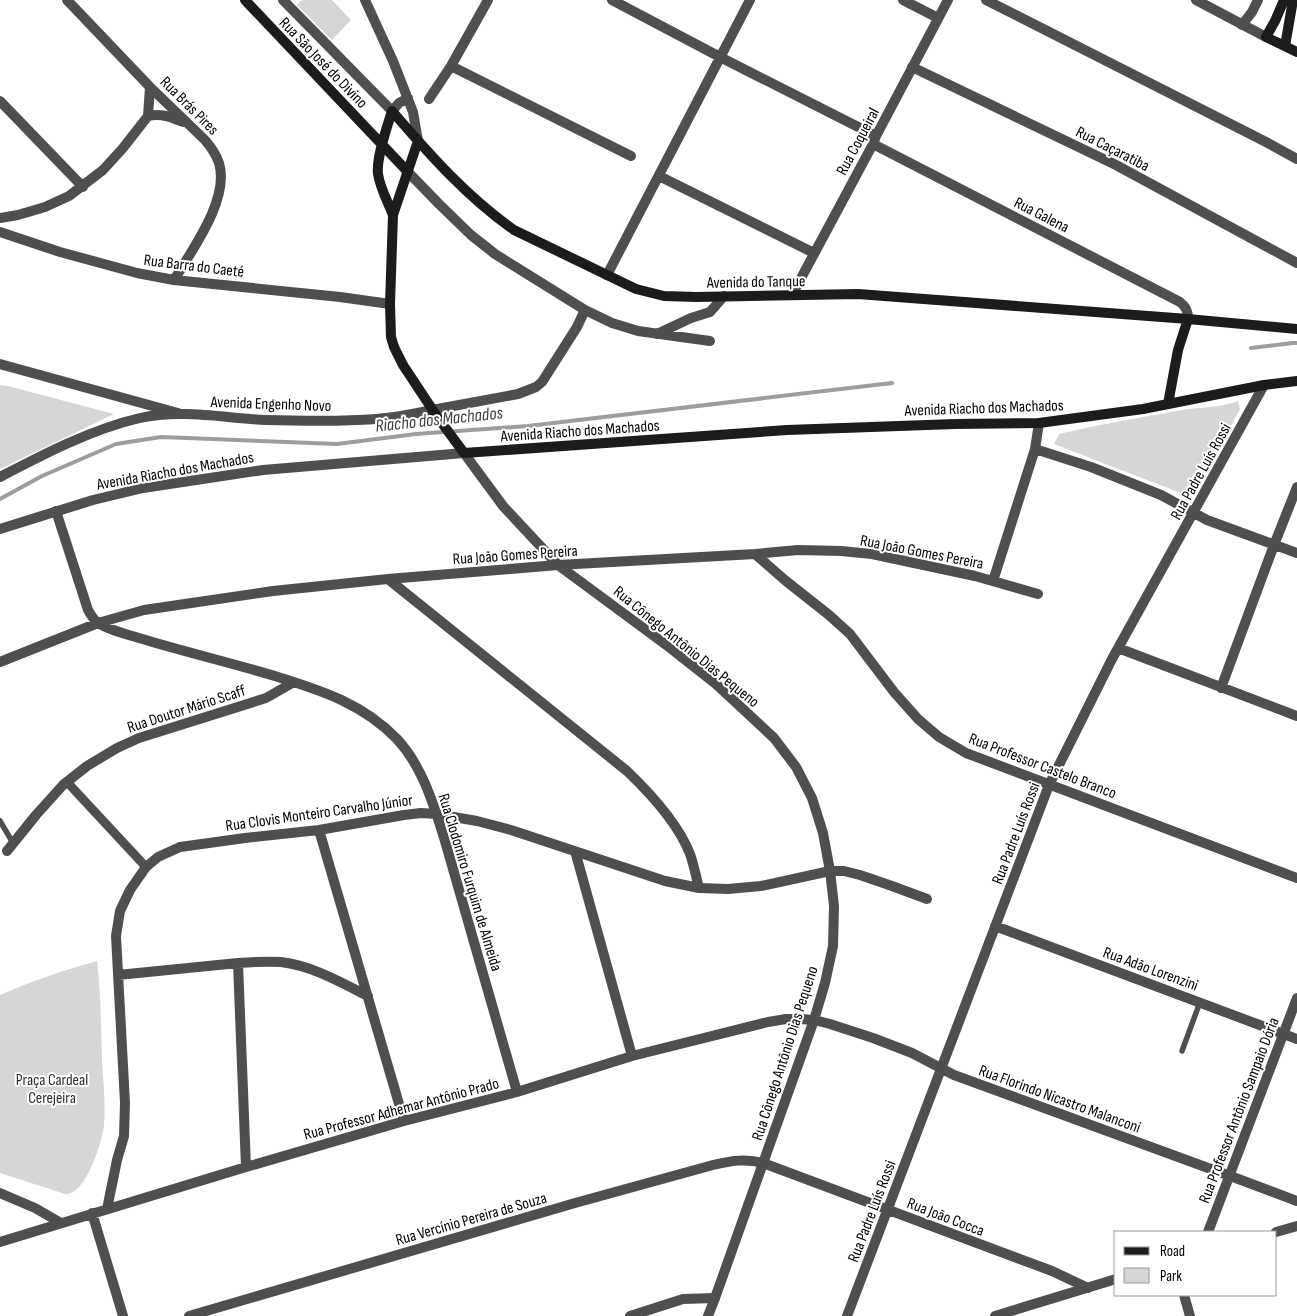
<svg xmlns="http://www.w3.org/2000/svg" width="1297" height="1316" font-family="'Sofia Sans Condensed',sans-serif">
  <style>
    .green { fill: #d6d6d6 }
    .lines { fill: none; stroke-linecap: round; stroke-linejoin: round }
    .stream { stroke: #9d9d9d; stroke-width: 4 }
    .service { stroke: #4f4f4f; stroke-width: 5.5 }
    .pedestrian { stroke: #4f4f4f; stroke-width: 9 }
    .minor { stroke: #4f4f4f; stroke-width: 10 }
    .tertiary { stroke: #4f4f4f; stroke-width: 10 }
    .secondary { stroke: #1c1c1c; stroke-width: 10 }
    .labels { text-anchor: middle; stroke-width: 4; stroke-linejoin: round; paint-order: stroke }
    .street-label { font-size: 16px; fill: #000; stroke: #fff }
    .park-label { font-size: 16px; fill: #2d2d2d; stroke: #fff }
    .water-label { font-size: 18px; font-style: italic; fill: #3e3e3e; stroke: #fff }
  </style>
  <rect width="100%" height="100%" fill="#fff"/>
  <path class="green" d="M302,0h30l19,20 -19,20 -35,-35z
    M0,385l8,1 106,28 -114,55z
    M1238,401l2,8 -49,88 -137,-53 5,-10c43,-10 87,-18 130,-25 17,-2 34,-2 49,-8z
    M97,961c4,33 4,67 5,99 1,22 4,44 2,65 -2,17 -18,71 -39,69l-65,-21v-178c32,-14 64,-25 97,-34z"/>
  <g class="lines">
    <path class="stream" d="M1251,348l42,-5h4
      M0,499l42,-23 74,-32 45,-7 176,7 79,-10 112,-8 364,-43"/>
    <path class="service" d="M0,821l13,22
      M1182,1051l18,-49"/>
    <path class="pedestrian" d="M67,782l79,85"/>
    <path class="minor" d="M67,0l83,87 55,53c6,7 11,14 14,23 11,36 -27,87 -45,117
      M283,0l109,111 7,-8 9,-5
      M365,0l28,61 20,51 5,29
      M612,0l108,57 156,79
      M903,0l35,18
      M986,0l280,142 31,17
      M1196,0l70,37
      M1242,25l10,-13 6,-12
      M451,66l180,90
      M912,67l204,98 181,98
      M429,99l22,-33 37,-66
      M0,101l83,86
      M148,116c13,-3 23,1 35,6
      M873,144l307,158c6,5 8,9 8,17
      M408,172l31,32 32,31 24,19 90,56 27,13 26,8 72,10
      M659,176l155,77
      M0,218l18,-3 27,-8 24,-11 34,-26 20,-22 25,-32 2,-29
      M0,232l60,20 77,21 37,7 166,17 50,7
      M607,275l143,-275
      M792,295l81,-151 3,-8 72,-136
      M657,334l34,-16 19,-6 14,-16
      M0,364l178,49
      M432,410l86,-16 18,-7 6,-5 35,-55 8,-17
      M1035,449l56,18 70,28 46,25 90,33
      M56,511l32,99c3,5 5,9 9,12 10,8 30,12 42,16 46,14 93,25 139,39 45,14 85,27 119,62 26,28 37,67 48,102l72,251
      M755,554l31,27 43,34 21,19 44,58 24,27 21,18 27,16 331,125
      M388,579l239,192c24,23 51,52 63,83 4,11 6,23 9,34
      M993,581l42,-132 4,-26
      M1118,648l179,68
      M0,662l98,-39 46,-13 129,-19 115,-12 170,-14 197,-11 43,-4 43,1 31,3 103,22 63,18
      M1221,688l53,-143 23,-58
      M319,830l85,291
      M7,851l29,-36 27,-30 24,-19 30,-18 22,-10 127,-40 28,-16
      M575,851l57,205
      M995,926l302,113
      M238,963l8,204
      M118,975l120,-12c14,-1 29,-2 43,-1 32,4 59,20 87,34
      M0,1193l35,15 26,15
      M107,1209l10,-49 7,-24 1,-33 -9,-167 4,-25 10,-21 16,-23 12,-10 22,-10 65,-9 74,-8 85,-15 17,-2 15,1 41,7 34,9 154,51 34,7 29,1 33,-3 69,-15h14l16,4 32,11 35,13
      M92,1213l31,103
      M1276,1232l21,-6
      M0,1242l246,-75 158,-46 113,-29 115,-36 136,-34 18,-3h14l14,1 16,4 43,14 39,15 42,22 287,105 56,21
      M189,1316l386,-113 138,-38c17,-4 32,-7 50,-2l289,108 36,17
      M630,1316l53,-17 32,-1
      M847,1316l202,-531 63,-126 152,-274
      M995,1316l121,-37"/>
    <path class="tertiary" d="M0,477c44,-23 92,-48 140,-59 41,-9 84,0 125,2 37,1 74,2 111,-1 19,-1 37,-5 56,-9
      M0,529l93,-29 50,-12 120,-18 201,-17 39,53 55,59 111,82 47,37 58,54 22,29 16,31 11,35 7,38 4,35 -1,40 -8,37 -11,37 -99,278 -7,18
      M1208,1232l89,-234
      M1184,1295l6,21"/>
    <path class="secondary" d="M245,0l163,172
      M1284,0l-9,21 -9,16 31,15
      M1285,46l8,-46
      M392,111c37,43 75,86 122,119l122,59 28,7 32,1 162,-3 330,25 109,10
      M392,111c-5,16 -16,47 -14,63 2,14 10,28 15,41
      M418,141l-25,74 -3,89 1,33 3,10 9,18 33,50 28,38 323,-23 168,-6 84,-1 104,-14 121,-24 33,-4
      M1168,404l10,-54 10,-31"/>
  </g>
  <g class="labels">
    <g class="street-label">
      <text transform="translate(324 62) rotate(46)" y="6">Rua São José do Divino</text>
      <text transform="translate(190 105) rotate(45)" y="6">Rua Brás Pires</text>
      <text transform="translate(857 141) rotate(-62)" y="6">Rua Coqueiral</text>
      <text transform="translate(1113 148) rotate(27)" y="6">Rua Caçaratiba</text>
      <text transform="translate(1042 214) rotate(27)" y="6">Rua Galena</text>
      <text transform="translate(194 265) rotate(7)" y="6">Rua Barra do Caeté</text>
      <text transform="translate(756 281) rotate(-1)" y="6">Avenida do Tanque</text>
      <text transform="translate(271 403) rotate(2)" y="6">Avenida Engenho Novo</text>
      <text transform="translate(984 407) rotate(-2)" y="6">Avenida Riacho dos Machados</text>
      <text transform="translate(580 430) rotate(-4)" y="6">Avenida Riacho dos Machados</text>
      <text transform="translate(175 470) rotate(-10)" y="6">Avenida Riacho dos Machados</text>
      <text transform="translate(1200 471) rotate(-61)" y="6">Rua Padre Luís Rossi</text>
      <text transform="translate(922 551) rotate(11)" y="6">Rua João Gomes Pereira</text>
      <text transform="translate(515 554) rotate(-4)" y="6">Rua João Gomes Pereira</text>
      <text transform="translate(687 646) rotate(39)" y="6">Rua Cônego Antônio Dias Pequeno</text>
      <text transform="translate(186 708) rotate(-18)" y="6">Rua Doutor Mário Scaff</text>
      <text transform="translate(1043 765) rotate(21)" y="6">Rua Professor Castelo Branco</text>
      <text transform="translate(319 812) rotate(-8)" y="6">Rua Clovis Monteiro Carvalho Júnior</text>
      <text transform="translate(1015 833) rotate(-69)" y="6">Rua Padre Luís Rossi</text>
      <text transform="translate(471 882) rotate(73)" y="6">Rua Clodomiro Furquim de Almeida</text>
      <text transform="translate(1151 968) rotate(20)" y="6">Rua Adão Lorenzini</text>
      <text transform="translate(784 1053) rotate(-72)" y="6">Rua Cônego Antônio Dias Pequeno</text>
      <text transform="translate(1060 1098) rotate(20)" y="6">Rua Florindo Nicastro Malanconi</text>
      <text transform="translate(401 1108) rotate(-15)" y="6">Rua Professor Adhemar Antônio Prado</text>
      <text transform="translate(1238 1110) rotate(-69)" y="6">Rua Professor Antônio Sampaio Dória</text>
      <text transform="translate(871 1211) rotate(-69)" y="6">Rua Padre Luís Rossi</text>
      <text transform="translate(946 1216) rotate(21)" y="6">Rua João Cocca</text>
      <text transform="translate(471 1218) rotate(-16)" y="6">Rua Vercínio Pereira de Souza</text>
    </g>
    <g class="park-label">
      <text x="52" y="1085">Praça Cardeal<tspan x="52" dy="18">Cerejeira</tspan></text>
    </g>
    <g class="water-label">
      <text transform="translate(439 419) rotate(-6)" y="6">Riacho dos Machados</text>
    </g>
  </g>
  <rect x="1114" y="1231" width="162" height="65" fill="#ffffff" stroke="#999999"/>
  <rect x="1124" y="1247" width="25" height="8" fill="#1c1c1c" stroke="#999999"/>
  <text x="1160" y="1256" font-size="15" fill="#000000">Road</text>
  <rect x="1124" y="1268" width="25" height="15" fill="#d6d6d6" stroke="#999999"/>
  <text x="1160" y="1281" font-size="15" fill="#000000">Park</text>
</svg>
